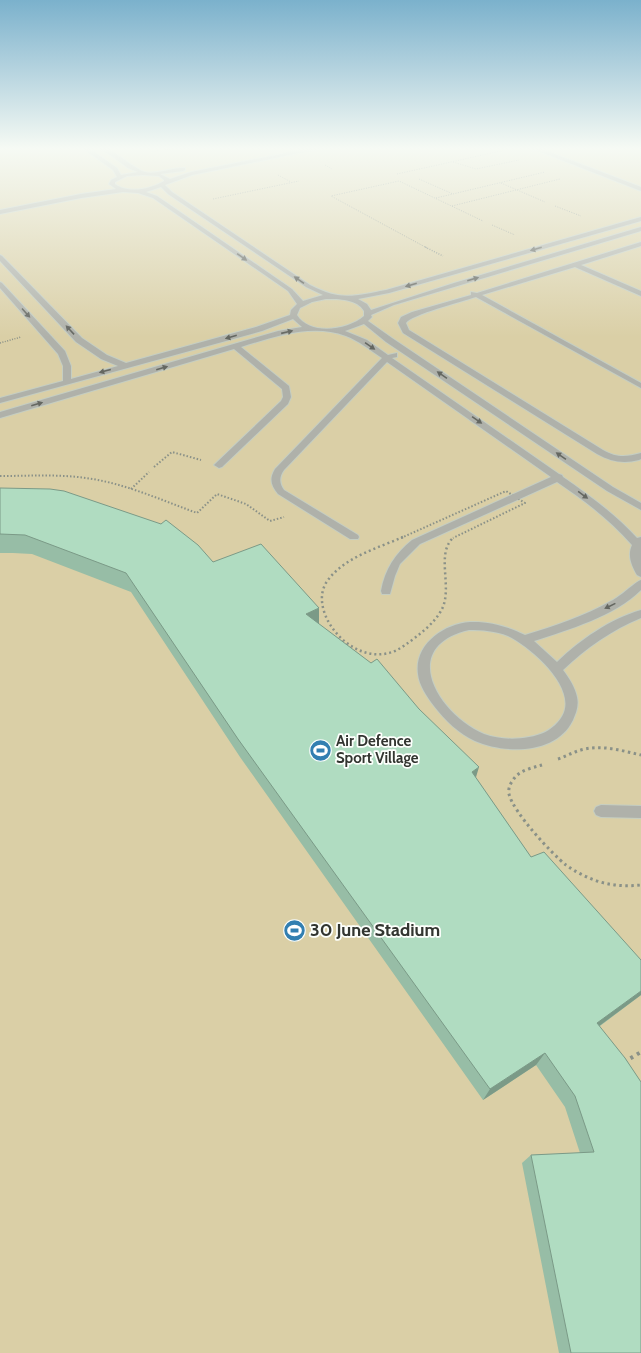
<svg xmlns="http://www.w3.org/2000/svg" width="641" height="1353" font-family="Cabin,sans-serif">
  <style>
    .green { fill: #dacfa6 }
    .lines { fill: none; stroke-linecap: round; stroke-linejoin: round }
    .minor-casing { stroke: #c5cec2; stroke-width: 2 }
    .path-far5 { stroke: #8a9188; stroke-width: 1; stroke-dasharray: 1 1.5; stroke-linecap: butt }
    .path-far4 { stroke: #8a9188; stroke-width: 1.5; stroke-dasharray: 1 1.5; stroke-linecap: butt }
    .path-far3 { stroke: #8a9188; stroke-width: 2; stroke-dasharray: 1.5 2; stroke-linecap: butt }
    .path-far2 { stroke: #8a9188; stroke-width: 2.5; stroke-dasharray: 2 3; stroke-linecap: butt }
    .path-far1 { stroke: #8a9188; stroke-width: 3; stroke-dasharray: 2.5 3.5; stroke-linecap: butt }
    .path { stroke: #8a9188; stroke-width: 4; stroke-dasharray: 3 4.5; stroke-linecap: butt }
    .minor { fill: #afb1aa; fill-rule: evenodd }
    .wall { fill: #97bda6 }
    .shaded-wall { fill: #7b9a87 }
    .building { fill: #b0dcc1; stroke: #7b9a87 }
    .oneway { fill: #646761 }
    .labels { text-anchor: middle; stroke-width: 3.5; stroke-linejoin: round; paint-order: stroke }
    .poi-label { font-size: 15px; font-weight: bold; fill: #323530; stroke: #fdfffc; text-anchor: start }
    .near-poi-label { font-size: 18px; font-weight: bold; fill: #323530; stroke: #fdfffc; text-anchor: start }
  </style>
  <rect width="100%" height="100%" fill="#eaf4e7"/>
  <path class="green" d="M0,147h641v1206h-641z"/>
  <g class="lines">
    <defs>
      <path id="minor" d="M81,147h6l30,21 4,7 17,-3 -10,-4 -29,-21c14,0 31,20 46,25 10,3 28,-5 40,-4v2l-2,1 -23,3 10,5 21,-7 125,-25h12l-136,28 -27,10 7,7 138,93c31,16 44,11 76,5l255,-73v4l-252,72 -31,6 9,5 4,6 83,-27 187,-56v4l-247,74 -23,10 1,2 -4,4 24,17 221,149 28,16v7l-34,-19 -221,-149 -22,-18 -19,7 22,9 21,15 9,-2v4l-5,1 167,116 3,1 1,2c27,19 52,37 74,61l4,-1v40l-4,-2c-5,-9 -10,-19 -5,-30 -23,-26 -47,-44 -75,-63l-137,62 -20,20 -5,12 -5,18h-8l-1,-3c4,-22 14,-37 31,-51l139,-63 -164,-115 -103,108c-5,7 -5,13 0,20l74,45 1,2 -1,2h-8l-72,-45c-7,-9 -9,-15 -3,-25l107,-111c-12,-8 -23,-17 -36,-22 -35,-13 -72,1 -105,11l48,39 2,11 -3,7 -66,63 -3,1 -5,-3 67,-64 2,-4 -1,-8 -48,-40 -234,69v-6l278,-81 24,-4 -9,-8 -31,12 -262,72v-5l63,-17v-15l-5,-12 -58,-66v-6l2,1 63,68 6,15v13l47,-13 -17,-7 -25,-17 -76,-81v-6l2,1 80,82 25,17 19,8 130,-36 34,-12 1,-5 6,-6 -9,-13 -135,-93 -15,-5 -15,-1 -42,6 -81,16v-4l81,-16 35,-5 -7,-5 2,-4 6,-3 -4,-7zM143,175l16,1 5,4v1c-13,8 -36,13 -49,3v-2l12,-6zM161,187l7,7 138,93 17,8 -20,6 -11,-12 -135,-93 -11,-4zM326,299c13,0 31,0 38,12v5c-16,14 -54,20 -67,-1l3,-7 12,-6z
        M528,147h8l105,40v4z
        M641,242v4l-60,19 60,26v5l-66,-29 -93,28 159,88v5l-165,-91c-12,4 -66,18 -70,26l3,7 194,120c14,8 23,7 38,3v6l-2,1c-15,4 -28,2 -42,-6l-194,-121 -5,-10 3,-6 11,-5 59,-17v-3l6,1z
        M641,580v10c-26,26 -73,40 -107,51l23,21c23,-22 53,-43 84,-52v8c-29,12 -55,30 -78,52 6,8 12,17 14,27 2,9 -1,16 -4,23 -17,35 -68,34 -98,21 -16,-7 -30,-21 -41,-35 -7,-9 -15,-21 -16,-32 -4,-29 25,-50 52,-52 19,-1 39,5 55,13 30,-9 59,-19 86,-34 9,-4 24,-19 30,-21zM469,630c13,0 27,1 39,6 24,12 77,57 50,86 -8,9 -17,13 -29,15 -15,3 -31,2 -45,-3 -46,-20 -87,-87 -15,-104z
        M601,805l40,1v12l-40,-1 -5,-2 -2,-4 2,-4z"/>
    </defs>
    <use href="#minor" class="minor-casing"/>
    <path class="path-far5" d="M152,151l42,-4
      M453,162l23,7 43,-9
      M325,165l7,4
      M397,174l108,-24 -4,-3
      M278,175l13,7
      M419,179l34,15
      M501,183l44,19
      M436,198l109,-26
      M213,199l86,-18
      M452,206l108,-27
      M555,206l26,10
      M492,225l23,10
      M427,248l-96,-52 68,-15 84,40"/>
    <path class="path-far4" d="M425,247l18,9
      M0,343l21,-6"/>
    <path class="path-far3" d="M154,467l18,-15 29,8
      M0,476c29,0 58,-2 86,2 38,5 75,22 111,35l20,-19 29,10 24,17 14,-4
      M131,489l18,-17
      M401,538l105,-47 19,12 -72,35"/>
    <path class="path-far2" d="M403,537c-25,11 -58,20 -75,43 -25,32 32,99 77,65 13,-9 30,-22 37,-36 11,-22 -7,-56 12,-72"/>
    <path class="path-far1" d="M558,759c9,-3 17,-8 27,-10 19,-4 38,2 56,6
      M542,765c-10,3 -23,5 -29,15 -3,4 -5,9 -4,14 4,18 43,60 57,71 7,5 14,9 21,12 17,8 35,10 54,8"/>
    <path class="path" d="M624,1062l17,-10"/>
    <use href="#minor" class="minor"/>
  </g>
  <path class="wall" d="M0,488l213,74 106,62 157,154 55,79 110,103v35l-41,31 41,327h-82l-37,-190 9,-8 49,-2 -15,-46 -29,-42 -53,35 -243,-343 -109,-165 -99,-38 -19,-1h-13z"/>
  <path class="shaded-wall" d="M319,608v19l-13,-13z
    M479,767l-5,17 -2,-12z
    M641,991v4l-54,40 10,-12z
    M545,1053l-9,12 -53,35 7,-11z"/>
  <path class="building" d="M0,488l50,1 14,2 97,33 5,-4 32,25 15,17 48,-18 58,64 -13,6 65,49 6,-4 42,50 60,58 -7,5 59,85 13,-5 97,108v31l-44,32 28,35 16,24v271h-70l-40,-198 63,-3 -19,-56 -30,-43 -55,36 -252,-350 -112,-166 -101,-38 -25,-1z"/>
  <defs><path id="oneway-solid" d="M-6-.8H1V-3.2L6.5 0L1 3.2V.8H-6Z"/></defs>
  <g class="oneway">
    <use href="#oneway-solid" transform="translate(536 249) rotate(164)"/>
    <use href="#oneway-solid" transform="translate(242 257) rotate(35)"/>
    <use href="#oneway-solid" transform="translate(473 279) rotate(-16)"/>
    <use href="#oneway-solid" transform="translate(299 280) rotate(-146)"/>
    <use href="#oneway-solid" transform="translate(411 285) rotate(164)"/>
    <use href="#oneway-solid" transform="translate(26 313) rotate(48)"/>
    <use href="#oneway-solid" transform="translate(70 330) rotate(-133)"/>
    <use href="#oneway-solid" transform="translate(287 332) rotate(-13)"/>
    <use href="#oneway-solid" transform="translate(231 337) rotate(164)"/>
    <use href="#oneway-solid" transform="translate(370 346) rotate(34)"/>
    <use href="#oneway-solid" transform="translate(162 368) rotate(-16)"/>
    <use href="#oneway-solid" transform="translate(105 371) rotate(165)"/>
    <use href="#oneway-solid" transform="translate(442 375) rotate(-146)"/>
    <use href="#oneway-solid" transform="translate(37 404) rotate(-16)"/>
    <use href="#oneway-solid" transform="translate(477 420) rotate(35)"/>
    <use href="#oneway-solid" transform="translate(561 456) rotate(-146)"/>
    <use href="#oneway-solid" transform="translate(583 495) rotate(36)"/>
    <use href="#oneway-solid" transform="translate(610 606) rotate(154)"/>
  </g>
  <linearGradient id="sky" x2="0" y2="1"><stop stop-color="#7bb1cc"/><stop offset="0.44" stop-color="#f6faf4"/><stop offset="1" stop-color="#f6faf4" stop-opacity="0"/></linearGradient>
  <rect width="641" height="337" fill="url(#sky)"/>
  <defs>
    <symbol id="stadium-disc" viewBox="-11 -11 22 22"><circle r="9.5" fill="#327fb1" stroke="#fdfffc"/><path d="M0-5a6.5 5 0 1 0 0 10a6.5 5 0 1 0 0-10ZM-3.5-1.8h7v3.6h-7Z" fill="#fff"/></symbol>
  </defs>
  <g fill-rule="evenodd">
    <use href="#stadium-disc" x="308" y="738" width="25" height="25"/>
    <use href="#stadium-disc" x="282" y="918" width="25" height="25"/>
  </g>
  <g class="labels">
    <g class="poi-label">
      <text x="336" y="746">Air Defence<tspan x="336" dy="17">Sport Village</tspan></text>
    </g>
    <g class="near-poi-label">
      <text x="310" y="936">30 June Stadium</text>
    </g>
  </g>
</svg>
